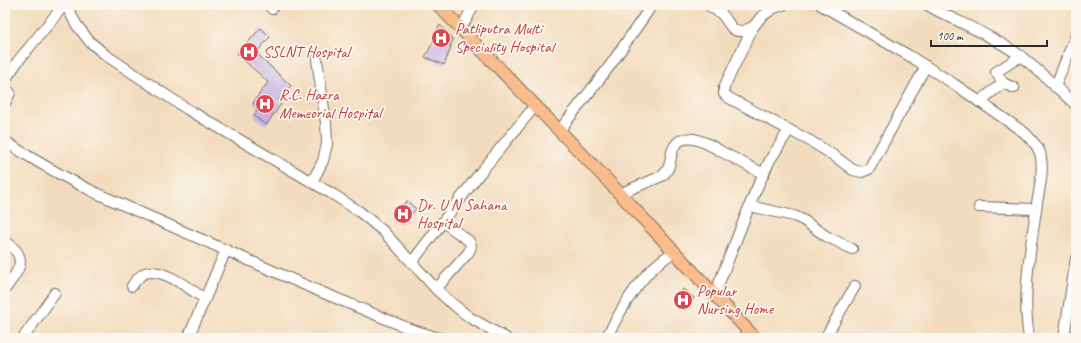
<svg xmlns="http://www.w3.org/2000/svg" width="1081" height="343" font-family="Caveat,sans-serif">
  <rect width="100%" height="100%" fill="#fbf7ec"/>
  <filter id="ink" filterUnits="userSpaceOnUse"><feTurbulence type="fractalNoise" baseFrequency=".025" numOctaves="2"/><feDisplacementMap in="SourceGraphic" scale="8" xChannelSelector="R" yChannelSelector="G"/><feConvolveMatrix kernelMatrix="1 2 1 2 8 2 1 2 1" color-interpolation-filters="sRGB"/></filter>
  <filter id="wash" filterUnits="userSpaceOnUse"><feTurbulence type="fractalNoise" baseFrequency=".012" numOctaves="4" result="noise"/><feDisplacementMap in="SourceGraphic" scale="16" xChannelSelector="R" yChannelSelector="G"/><feGaussianBlur stdDeviation="0.9" result="paint"/><feColorMatrix in="noise" values="0 0 0 0 0 0 0 0 0 0 0 0 0 0 0 0 0 1.4 0 .05"/><feComposite in="paint" operator="in"/></filter>
  <g filter="url(#wash)">
    <rect width="100%" height="100%" fill="#f3dcbd"/>
    <g id="blocks">
      <g fill="#c6b3e4">
        <polygon points="440,25 453,40 450,46 451,47 444,65 425,57 435,39 433,38"/>
        <polygon points="261,28 270,37 256,53 291,86 277,101 281,104 266,125 254,116 259,107 253,103 268,82 237,54"/>
        <polygon points="407,201 416,209 402,224 393,215"/>
        <polygon points="683,289 694,298 685,310 674,302"/>
      </g>
    </g>
  </g>
  <g filter="url(#ink)">
    <use href="#blocks" fill-opacity="0" stroke="#71695e" stroke-width="1"/>
    <g fill="none" stroke-linecap="round" stroke-linejoin="round">
      <defs>
        <g id="minor">
          <polyline points="66,5 76,24 90,42 107,56 187,109 334,195 360,212 383,231 436,289 449,301 469,317 506,338"/>
          <polyline points="269,5 272,9"/>
          <polyline points="708,5 722,14 732,28 737,31 743,31 753,27"/>
          <polyline points="783,5 774,8 761,17 753,27 724,87 724,94 729,98 812,142 833,155 853,170 862,172 869,169 926,66"/>
          <path d="M821 5 908 55 954 84 1025 133C1032 141 1040 147 1041 158 1044 175 1038 193 1036 210 1030 252 1022 296 1029 338"/>
          <path d="M927 5C957 22 990 34 1019 55 1039 70 1057 88 1076 105"/>
          <polyline points="461,29 474,5"/>
          <polyline points="5,80 18,61 64,5"/>
          <polyline points="5,87 10,93 5,103"/>
          <polyline points="1055,87 1076,35"/>
          <polyline points="1014,88 1003,83 996,72 1021,56"/>
          <polyline points="979,102 1003,83"/>
          <polyline points="559,131 609,67 652,5"/>
          <path d="M5 141C34 161 64 177 96 193L314 289 410 329 439 338"/>
          <polyline points="312,182 323,161 327,144 326,123 317,60"/>
          <path d="M619 194 662 176C675 165 667 153 677 143 681 139 688 138 694 139 704 141 714 147 722 152 736 159 750 167 764 174"/>
          <polyline points="750,206 794,216 803,220 826,236 852,249"/>
          <polyline points="979,207 1036,209"/>
          <path d="M5 241C30 258 19 270 5 289"/>
          <polyline points="412,262 480,173 535,106"/>
          <path d="M132 286C135 281 139 276 145 273 163 267 191 290 205 299"/>
          <path d="M436 289 468 253C471 248 472 246 469 241L443 222"/>
          <polyline points="714,296 755,192 770,160 789,130"/>
          <polyline points="23,338 55,293"/>
          <polyline points="188,338 226,250"/>
          <path d="M606 338C619 314 632 289 652 269 658 263 666 257 674 252"/>
          <polyline points="825,338 855,286"/>
          <polyline points="1064,338 1076,258"/>
        </g>
        <polyline id="major" points="438,5 608,181 755,338"/>
      </defs>
      <use href="#minor" stroke="#71695e" stroke-width="12"/>
      <use href="#major" stroke="#71695e" stroke-width="14"/>
      <use href="#minor" stroke="#fff" stroke-width="10"/>
      <use href="#major" stroke="#f9bc8a" stroke-width="12"/>
    </g>
  </g>
  <defs>
    <symbol id="hospital-disc" viewBox="-11 -11 22 22"><circle r="9.5" fill="#e0444e" stroke="#fbf7ec"/><path d="M-5-5h3v3.5h4V-5h3V5h-3V1.5h-4V5h-3Z" fill="#fff"/></symbol>
  </defs>
  <g fill-rule="evenodd">
    <use href="#hospital-disc" x="430" y="27" width="22" height="22"/>
    <use href="#hospital-disc" x="238" y="41" width="22" height="22"/>
    <use href="#hospital-disc" x="254" y="93" width="22" height="22"/>
    <use href="#hospital-disc" x="392" y="203" width="22" height="22"/>
    <use href="#hospital-disc" x="672" y="289" width="22" height="22"/>
  </g>
  <g text-anchor="middle" dominant-baseline="central" stroke-width="3.5" stroke-linejoin="round" paint-order="stroke">
    <g font-size="16" fill="#be3a42" stroke="#fbf7ec" text-anchor="start">
      <text x="455" y="29">Patliputra Multi<tspan x="455" dy="18">Speciality Hospital</tspan></text>
      <text x="263" y="52">SSLNT Hospital</text>
      <text x="279" y="95">R.C. Hazra<tspan x="279" dy="18">Memeorial Hospital</tspan></text>
      <text x="417" y="205">Dr. U N Sahana<tspan x="417" dy="18">Hospital</tspan></text>
      <text x="697" y="291">Popular<tspan x="697" dy="18">Nursing Home</tspan></text>
    </g>
  </g>
  <rect width="1081" height="343" fill="none" stroke="#fbf7ec" stroke-width="20"/>
  <path d="M931 40v6h116v-6" fill="none" stroke="#2b2b2b" stroke-width="2"/>
  <text x="937" y="40" font-size="12" fill="#2b2b2b" stroke="#fbf7ec" stroke-width="3" paint-order="stroke">100 m</text>
</svg>
